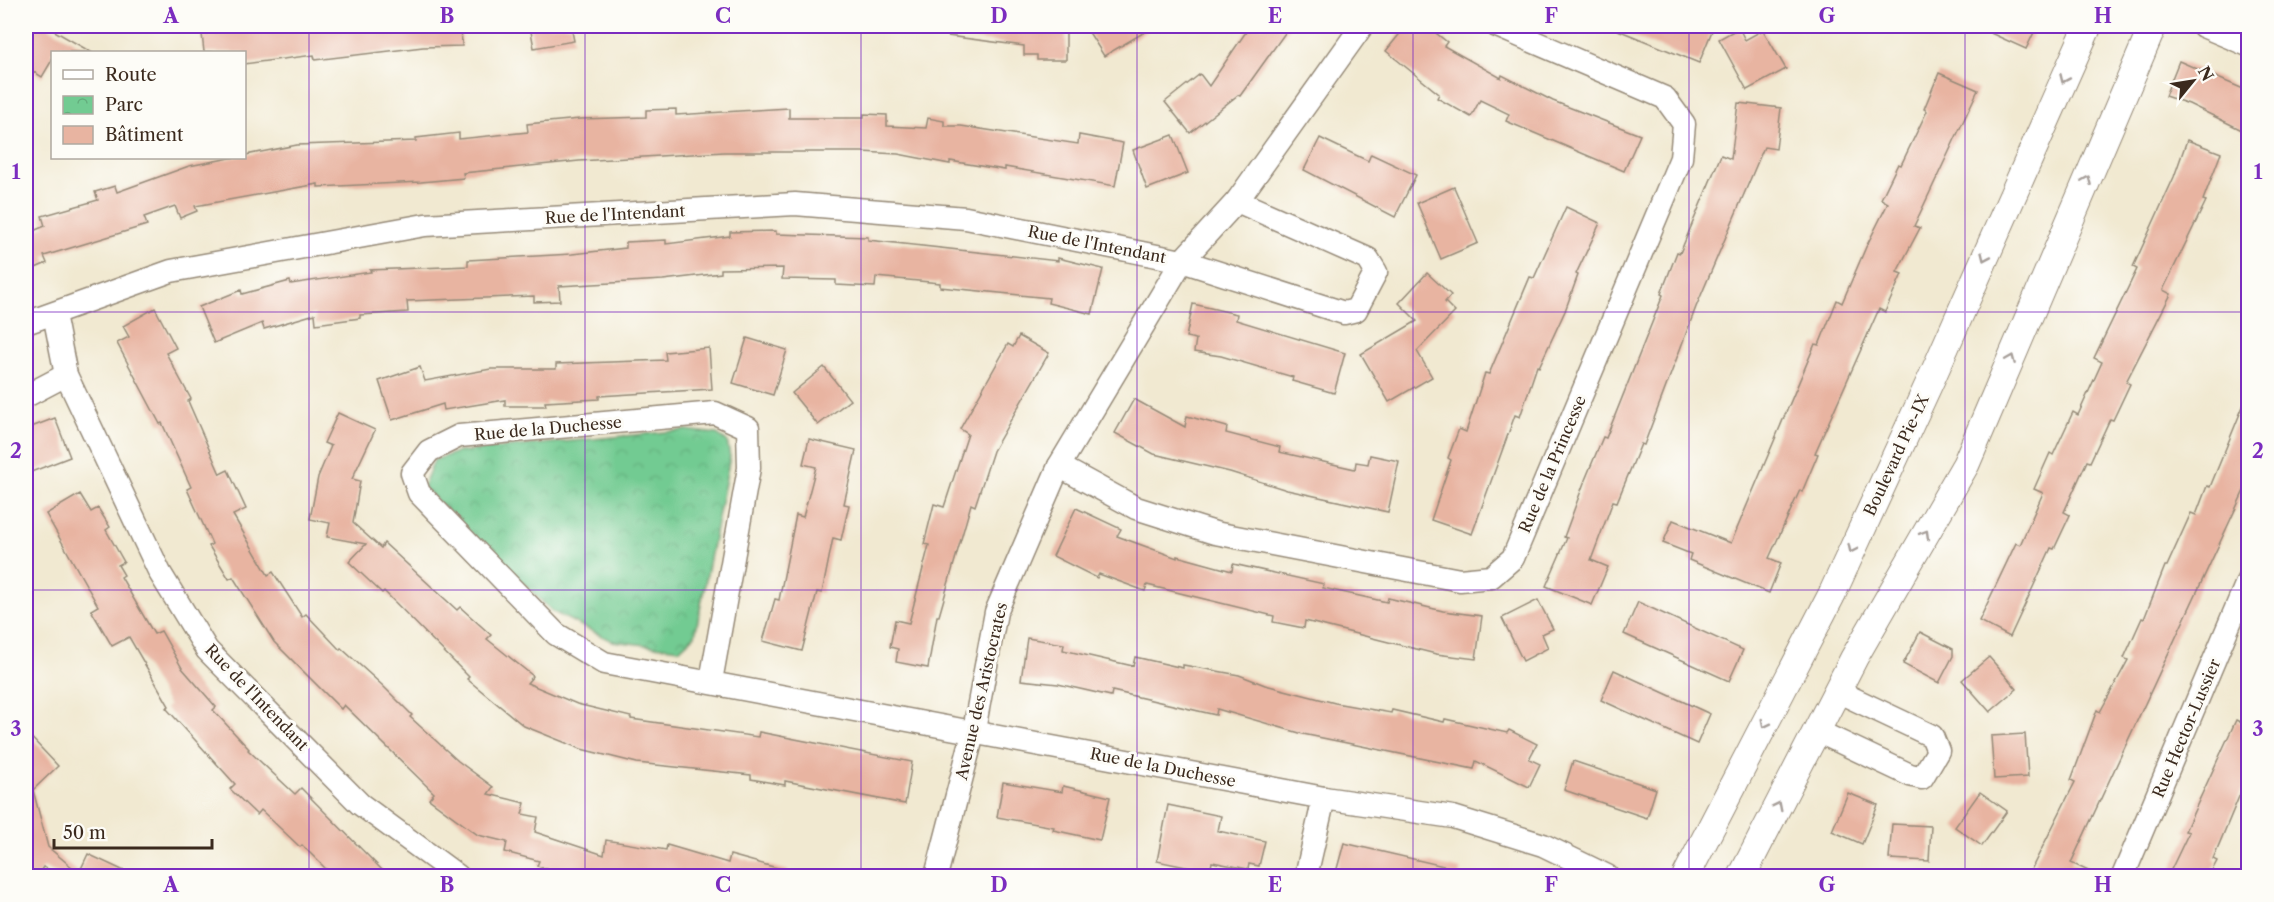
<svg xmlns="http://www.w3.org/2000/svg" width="2274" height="902" font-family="'Libre Caslon Text',serif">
  <defs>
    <pattern id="park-crowns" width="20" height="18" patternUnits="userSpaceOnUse" patternTransform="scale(1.5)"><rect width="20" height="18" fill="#72cb92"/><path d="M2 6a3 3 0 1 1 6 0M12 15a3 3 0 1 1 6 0" fill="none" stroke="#64ae7d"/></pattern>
  </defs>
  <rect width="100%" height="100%" fill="#fdfcf7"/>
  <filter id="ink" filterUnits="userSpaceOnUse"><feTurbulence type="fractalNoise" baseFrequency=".0167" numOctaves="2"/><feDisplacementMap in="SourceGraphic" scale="12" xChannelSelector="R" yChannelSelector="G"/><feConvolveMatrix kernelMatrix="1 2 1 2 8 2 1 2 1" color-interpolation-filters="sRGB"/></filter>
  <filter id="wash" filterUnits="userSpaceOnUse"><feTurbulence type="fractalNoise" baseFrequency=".008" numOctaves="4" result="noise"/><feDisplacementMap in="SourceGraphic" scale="24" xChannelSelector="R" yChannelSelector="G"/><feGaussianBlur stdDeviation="1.35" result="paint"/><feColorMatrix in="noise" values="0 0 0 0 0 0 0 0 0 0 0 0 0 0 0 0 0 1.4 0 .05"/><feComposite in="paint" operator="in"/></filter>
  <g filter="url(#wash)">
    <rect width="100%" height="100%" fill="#f1e9d1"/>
    <polygon fill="url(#park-crowns)" stroke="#567a58" stroke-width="1.5" points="686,430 717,434 727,441 730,457 695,635 680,649 612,641 553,612 423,487 434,460 458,452"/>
    <g id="blocks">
      <g fill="#e8b4a1">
        <polygon points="26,26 46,26 91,52 52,52 52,60 42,77 26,67"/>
        <polygon points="270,26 461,26 462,46 423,47 315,60 314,55 244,64 244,52 204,52 202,34"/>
        <polygon points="530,26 571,26 574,41 534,48"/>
        <polygon points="949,26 1066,26 1066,60 1037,60 1037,55 1024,55 1024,46 948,36"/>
        <polygon points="1085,26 1155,26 1104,56"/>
        <polygon points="1250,26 1290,26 1240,96 1238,95 1190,133 1165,102 1200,74 1209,86"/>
        <polygon points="1406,26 1427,26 1447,42 1444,46 1501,78 1502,75 1553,101 1640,135 1624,171 1506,121 1509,114 1480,100 1471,117 1437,98 1439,94 1386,51"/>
        <polygon points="1608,26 1714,26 1699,63"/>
        <polygon points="1975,26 2037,26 2026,49"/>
        <polygon points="1739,28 1745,40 1763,30 1786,69 1747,90 1719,39"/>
        <polygon points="2179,61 2248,91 2248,133 2189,104 2165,96"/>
        <polygon points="1939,73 1978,90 1914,226 1920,228 1897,272 1902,274 1885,312 1879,309 1815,453 1818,454 1802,492 1800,490 1769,558 1781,563 1769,593 1689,560 1691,554 1663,543 1673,520 1731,543 1815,344 1819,345 1837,300 1842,303 1866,247 1888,203 1881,199 1898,164 1901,165 1927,111 1924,109"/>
        <polygon points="1738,103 1781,108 1776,149 1764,147 1696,307 1644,445 1641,444 1617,502 1613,501 1591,560 1608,567 1592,605 1546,586 1567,538 1564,537 1585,480 1603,437 1606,438 1663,295 1661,294 1677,252 1680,253 1721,155 1731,159"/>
        <polygon points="789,108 789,118 864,118 864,114 887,115 887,126 926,128 928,118 944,121 944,126 961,126 1078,144 1079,135 1123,143 1115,186 1005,167 1005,170 950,161 950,164 898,154 862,152 724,152 579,161 463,173 464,178 421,182 318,187 318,184 195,206 197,211 180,218 175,206 144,217 147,225 44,256 47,263 26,272 26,234 45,226 42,216 98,200 95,192 115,186 117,192 189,166 297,145 416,141 416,138 459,133 459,139 528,132 527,124 580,119 646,117 646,110 676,109 676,115"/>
        <polygon points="1173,135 1188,173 1147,189 1133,150"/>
        <polygon points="1320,138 1368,161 1371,154 1416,175 1395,217 1304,170"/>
        <polygon points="2187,140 2221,153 2203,200 2206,201 2163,290 2171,294 2126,382 2130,384 2113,420 2110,419 2090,462 2087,461 2064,512 2070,515 2054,549 2051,548 2010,637 1979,621 2016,543 2020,545 2043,493 2034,489 2050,453 2053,455 2073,412 2078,415 2102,362 2094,358 2137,269 2133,267 2174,177"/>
        <polygon points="1454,187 1478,243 1441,259 1417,203"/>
        <polygon points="1566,207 1600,223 1576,274 1578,275 1565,311 1539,367 1537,366 1520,417 1515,415 1472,534 1431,520 1451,460 1448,458 1459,429 1466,432 1485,373 1489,374 1530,277 1534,278"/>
        <polygon points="776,231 776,234 868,237 868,240 1058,261 1058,258 1103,269 1092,314 1048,303 1049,298 940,287 940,283 876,277 875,287 836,285 836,280 782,279 783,268 721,269 721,273 663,280 559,286 560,301 534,302 534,296 407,301 408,312 360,315 360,318 316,324 315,314 264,329 262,323 214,343 199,307 241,290 242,294 290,281 291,284 371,272 370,270 468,266 468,260 572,254 626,248 626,242 666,240 666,244 730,236 730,232"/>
        <polygon points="1427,273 1451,295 1445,302 1455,312 1417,351 1432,377 1389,402 1361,354 1417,321 1399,303"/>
        <polygon points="1193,304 1237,314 1236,320 1345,353 1334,393 1292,381 1293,377 1221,356 1194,352 1196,339 1186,337"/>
        <polygon points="155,308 176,348 166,353 191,399 188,401 220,474 228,470 246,509 233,515 268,575 273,572 302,617 306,614 340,650 341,648 382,685 412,715 410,717 458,761 493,787 488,794 525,803 522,814 538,817 535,832 604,855 606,840 666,850 667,845 728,863 730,855 788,871 787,876 570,876 537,866 539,861 505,852 507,842 478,835 429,799 434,793 344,705 341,709 274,642 233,577 229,579 209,546 212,544 187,489 191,487 162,423 160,424 117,343 129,337 123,326"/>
        <polygon points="1019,336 1049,353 993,451 975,506 971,504 939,616 937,616 928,668 896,662 898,649 890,647 895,620 909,623 929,545 924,544 934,504 944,507 968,434 960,429 1008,344 1013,347"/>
        <polygon points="747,338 787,350 773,395 733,383"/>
        <polygon points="709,348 712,389 599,396 599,399 545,402 546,406 505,406 505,400 444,410 443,404 392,420 379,381 420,367 425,381 491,369 556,369 556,364 666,360 665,352"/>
        <polygon points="824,367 850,400 818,425 792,393"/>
        <polygon points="2248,394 2248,482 2071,863 2099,876 2028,876 2075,782 2071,780 2097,710 2100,712 2128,660 2124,658 2142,618 2144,619 2165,566 2167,566 2191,513 2196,515 2207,486 2210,487"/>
        <polygon points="1134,399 1185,427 1187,416 1227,427 1226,433 1280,447 1279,452 1355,469 1356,462 1368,464 1370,455 1399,461 1388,512 1287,490 1230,472 1154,454 1115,433"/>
        <polygon points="338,413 375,430 352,479 360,481 353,523 381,548 384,543 457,610 460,607 491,635 487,639 533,676 527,683 577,704 631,717 631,719 758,737 759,732 912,762 905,804 785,781 785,785 751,779 751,775 637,763 581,749 524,726 467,679 469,677 384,591 382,593 349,562 366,544 327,537 330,523 310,519 318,477 331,446 324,443"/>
        <polygon points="55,418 70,457 26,474 26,429"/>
        <polygon points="809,439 856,450 844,504 849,505 841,540 833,538 822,593 817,592 802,651 763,641 775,599 779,600 796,515 803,517 816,467 803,464"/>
        <polygon points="80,494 91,512 98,508 110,527 106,530 124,562 118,565 124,575 121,577 154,634 161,631 182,668 216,707 213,710 249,749 248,750 295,794 301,788 388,876 333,876 302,845 300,847 261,810 257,815 230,789 235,784 166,708 169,706 129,637 112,646 91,610 98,606 46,514"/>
        <polygon points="1076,508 1121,529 1117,536 1177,558 1177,556 1232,571 1233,564 1324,584 1323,588 1387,602 1388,598 1443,611 1482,616 1476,659 1436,654 1305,621 1304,628 1273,622 1274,616 1147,585 1145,591 1099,574 1097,578 1053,556"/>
        <polygon points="1538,600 1553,629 1542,634 1548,648 1523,661 1502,618"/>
        <polygon points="1638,602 1743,650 1729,681 1624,634"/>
        <polygon points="1920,632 1953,649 1953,656 1939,683 1903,664"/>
        <polygon points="1027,638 1064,644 1063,650 1133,666 1135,657 1183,668 1183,665 1239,675 1265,685 1335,703 1391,713 1392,710 1444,722 1445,719 1507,733 1509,730 1537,744 1529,759 1540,764 1529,787 1476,761 1474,769 1303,734 1217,709 1216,715 1112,691 1111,696 1058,684 1021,680"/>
        <polygon points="1989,657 2017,689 1990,712 1962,680"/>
        <polygon points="1614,670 1710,714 1697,744 1601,700"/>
        <polygon points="2236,720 2248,726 2248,775 2213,859 2217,861 2209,876 2168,876 2189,832 2185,831"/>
        <polygon points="26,732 58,766 33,790 48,847 79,873 88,854 135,876 63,876 43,867 37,876 26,876"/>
        <polygon points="2025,734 2028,777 1994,779 1991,736"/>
        <polygon points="1573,761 1656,789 1647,818 1564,790"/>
        <polygon points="1003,782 1062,792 1063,786 1110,797 1100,840 1053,830 1054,827 997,817"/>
        <polygon points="1980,792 2007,811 1982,846 1955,827"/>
        <polygon points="1848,793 1878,805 1862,844 1832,831"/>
        <polygon points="1168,805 1221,816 1218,831 1265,841 1259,866 1249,864 1248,869 1212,862 1210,872 1157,861"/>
        <polygon points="1892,824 1931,826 1929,861 1889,859"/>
        <polygon points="1344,843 1461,870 1460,876 1335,876"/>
      </g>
    </g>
  </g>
  <g filter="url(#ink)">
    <use href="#blocks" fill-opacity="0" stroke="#968a78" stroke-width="1.5"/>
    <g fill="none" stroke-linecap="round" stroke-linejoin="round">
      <defs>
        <g id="minor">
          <polyline points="2203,26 2248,45"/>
          <polyline points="54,314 66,375 160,573 207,650 360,804 458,876"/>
          <polyline points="26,323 171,271 425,225 795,204 966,218 1182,261 1344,313 1356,310 1376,272 1368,259 1237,201"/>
          <polyline points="26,396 66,375"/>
          <polyline points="1059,466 1136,508 1215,533 1460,580 1491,577 1513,558 1681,158 1684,124 1665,98 1497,26"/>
          <polyline points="711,681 749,468 748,428 715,413 459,436 429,451 412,473 419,493 556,634 604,663 1324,798 1453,817 1543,845 1607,876"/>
          <polyline points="1817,731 1910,775 1922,778 1938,751 1932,736 1837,691"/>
          <polyline points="936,876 974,730 996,612 1059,466 1182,261 1237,201 1362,26"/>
          <polyline points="1306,876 1324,798"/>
          <polyline points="2123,876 2248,580"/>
        </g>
        <g id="tertiary">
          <polyline points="1686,876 1832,594 1933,375 2088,26"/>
          <polyline points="1742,876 1854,658 1966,464 2153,26"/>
        </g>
      </defs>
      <use href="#minor" stroke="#968a78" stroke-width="25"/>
      <use href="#tertiary" stroke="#968a78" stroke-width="29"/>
      <use href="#minor" stroke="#fff" stroke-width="22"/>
      <use href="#tertiary" stroke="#fff" stroke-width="27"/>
    </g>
    <defs><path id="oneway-chevron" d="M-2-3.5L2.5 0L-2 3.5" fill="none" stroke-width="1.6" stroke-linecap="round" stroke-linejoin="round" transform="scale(1.5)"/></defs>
    <g stroke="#a79f9a">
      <use href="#oneway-chevron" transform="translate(2064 79) rotate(114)"/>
      <use href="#oneway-chevron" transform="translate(2087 180) rotate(-67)"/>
      <use href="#oneway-chevron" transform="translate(1985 257) rotate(114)"/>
      <use href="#oneway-chevron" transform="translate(2011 359) rotate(-67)"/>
      <use href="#oneway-chevron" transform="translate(1925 534) rotate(-60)"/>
      <use href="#oneway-chevron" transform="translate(1852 549) rotate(115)"/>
      <use href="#oneway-chevron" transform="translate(1765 724) rotate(117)"/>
      <use href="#oneway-chevron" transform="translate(1778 806) rotate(-63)"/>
    </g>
  </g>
  <path fill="none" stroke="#7b2cbf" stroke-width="1.5" stroke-opacity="0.55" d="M309 26V876M585 26V876M861 26V876M1137 26V876M1413 26V876M1689 26V876M1965 26V876M26 312H2248M26 590H2248"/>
  <g text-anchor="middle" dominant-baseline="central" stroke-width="6" stroke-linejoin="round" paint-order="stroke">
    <g font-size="16" fill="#3b2a1e" stroke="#fdfcf7">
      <text transform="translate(615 214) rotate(-3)">Rue de l'Intendant</text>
      <text transform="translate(1097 244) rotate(11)">Rue de l'Intendant</text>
      <text transform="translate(548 428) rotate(-5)">Rue de la Duchesse</text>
      <text transform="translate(1896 455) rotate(-65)">Boulevard Pie-IX</text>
      <text transform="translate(1552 464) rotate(-67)">Rue de la Princesse</text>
      <text transform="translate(981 691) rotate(-77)">Avenue des Aristocrates</text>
      <text transform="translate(257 697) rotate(46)">Rue de l'Intendant</text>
      <text transform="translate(2186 728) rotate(-67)">Rue Hector-Lussier</text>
      <text transform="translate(1163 767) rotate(11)">Rue de la Duchesse</text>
    </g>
  </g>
  <rect width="2274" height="902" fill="none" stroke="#fdfcf7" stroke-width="66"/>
  <rect x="51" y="51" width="195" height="108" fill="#fdfcf7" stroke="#afa8a0" stroke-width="1.5"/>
  <rect x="63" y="70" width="30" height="9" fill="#ffffff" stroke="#afa8a0" stroke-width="1.5"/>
  <text x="105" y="81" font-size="18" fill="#3b2a1e">Route</text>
  <rect x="63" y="96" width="30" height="18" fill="url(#park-crowns)" stroke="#afa8a0" stroke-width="1.5"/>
  <text x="105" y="111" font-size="18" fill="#3b2a1e">Parc</text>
  <rect x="63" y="126" width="30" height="18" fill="#e8b4a1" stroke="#afa8a0" stroke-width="1.5"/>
  <text x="105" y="141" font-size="18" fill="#3b2a1e">Bâtiment</text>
  <g transform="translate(2193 81) rotate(60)" stroke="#fdfcf7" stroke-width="4.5" paint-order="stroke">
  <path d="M0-4.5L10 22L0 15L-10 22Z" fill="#3b2a1e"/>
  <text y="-9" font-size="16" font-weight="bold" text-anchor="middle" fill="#3b2a1e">N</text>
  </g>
  <path d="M54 839v9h158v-9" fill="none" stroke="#3b2a1e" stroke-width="3"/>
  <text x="63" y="839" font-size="18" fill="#3b2a1e" stroke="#fdfcf7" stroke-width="4.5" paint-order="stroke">50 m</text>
  <rect x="33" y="33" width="2208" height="836" fill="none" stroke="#7b2cbf" stroke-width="2"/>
  <g font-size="20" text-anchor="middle" font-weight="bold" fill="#7b2cbf">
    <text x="171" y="23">A</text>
    <text x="447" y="23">B</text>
    <text x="723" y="23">C</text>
    <text x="999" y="23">D</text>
    <text x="1275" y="23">E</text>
    <text x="1551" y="23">F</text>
    <text x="1827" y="23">G</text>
    <text x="2103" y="23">H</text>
    <text x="16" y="179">1</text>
    <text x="2258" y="179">1</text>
    <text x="16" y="458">2</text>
    <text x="2258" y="458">2</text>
    <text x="16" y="736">3</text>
    <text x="2258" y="736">3</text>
    <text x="171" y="892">A</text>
    <text x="447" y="892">B</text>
    <text x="723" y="892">C</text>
    <text x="999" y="892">D</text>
    <text x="1275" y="892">E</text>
    <text x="1551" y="892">F</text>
    <text x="1827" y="892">G</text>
    <text x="2103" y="892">H</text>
  </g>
</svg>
